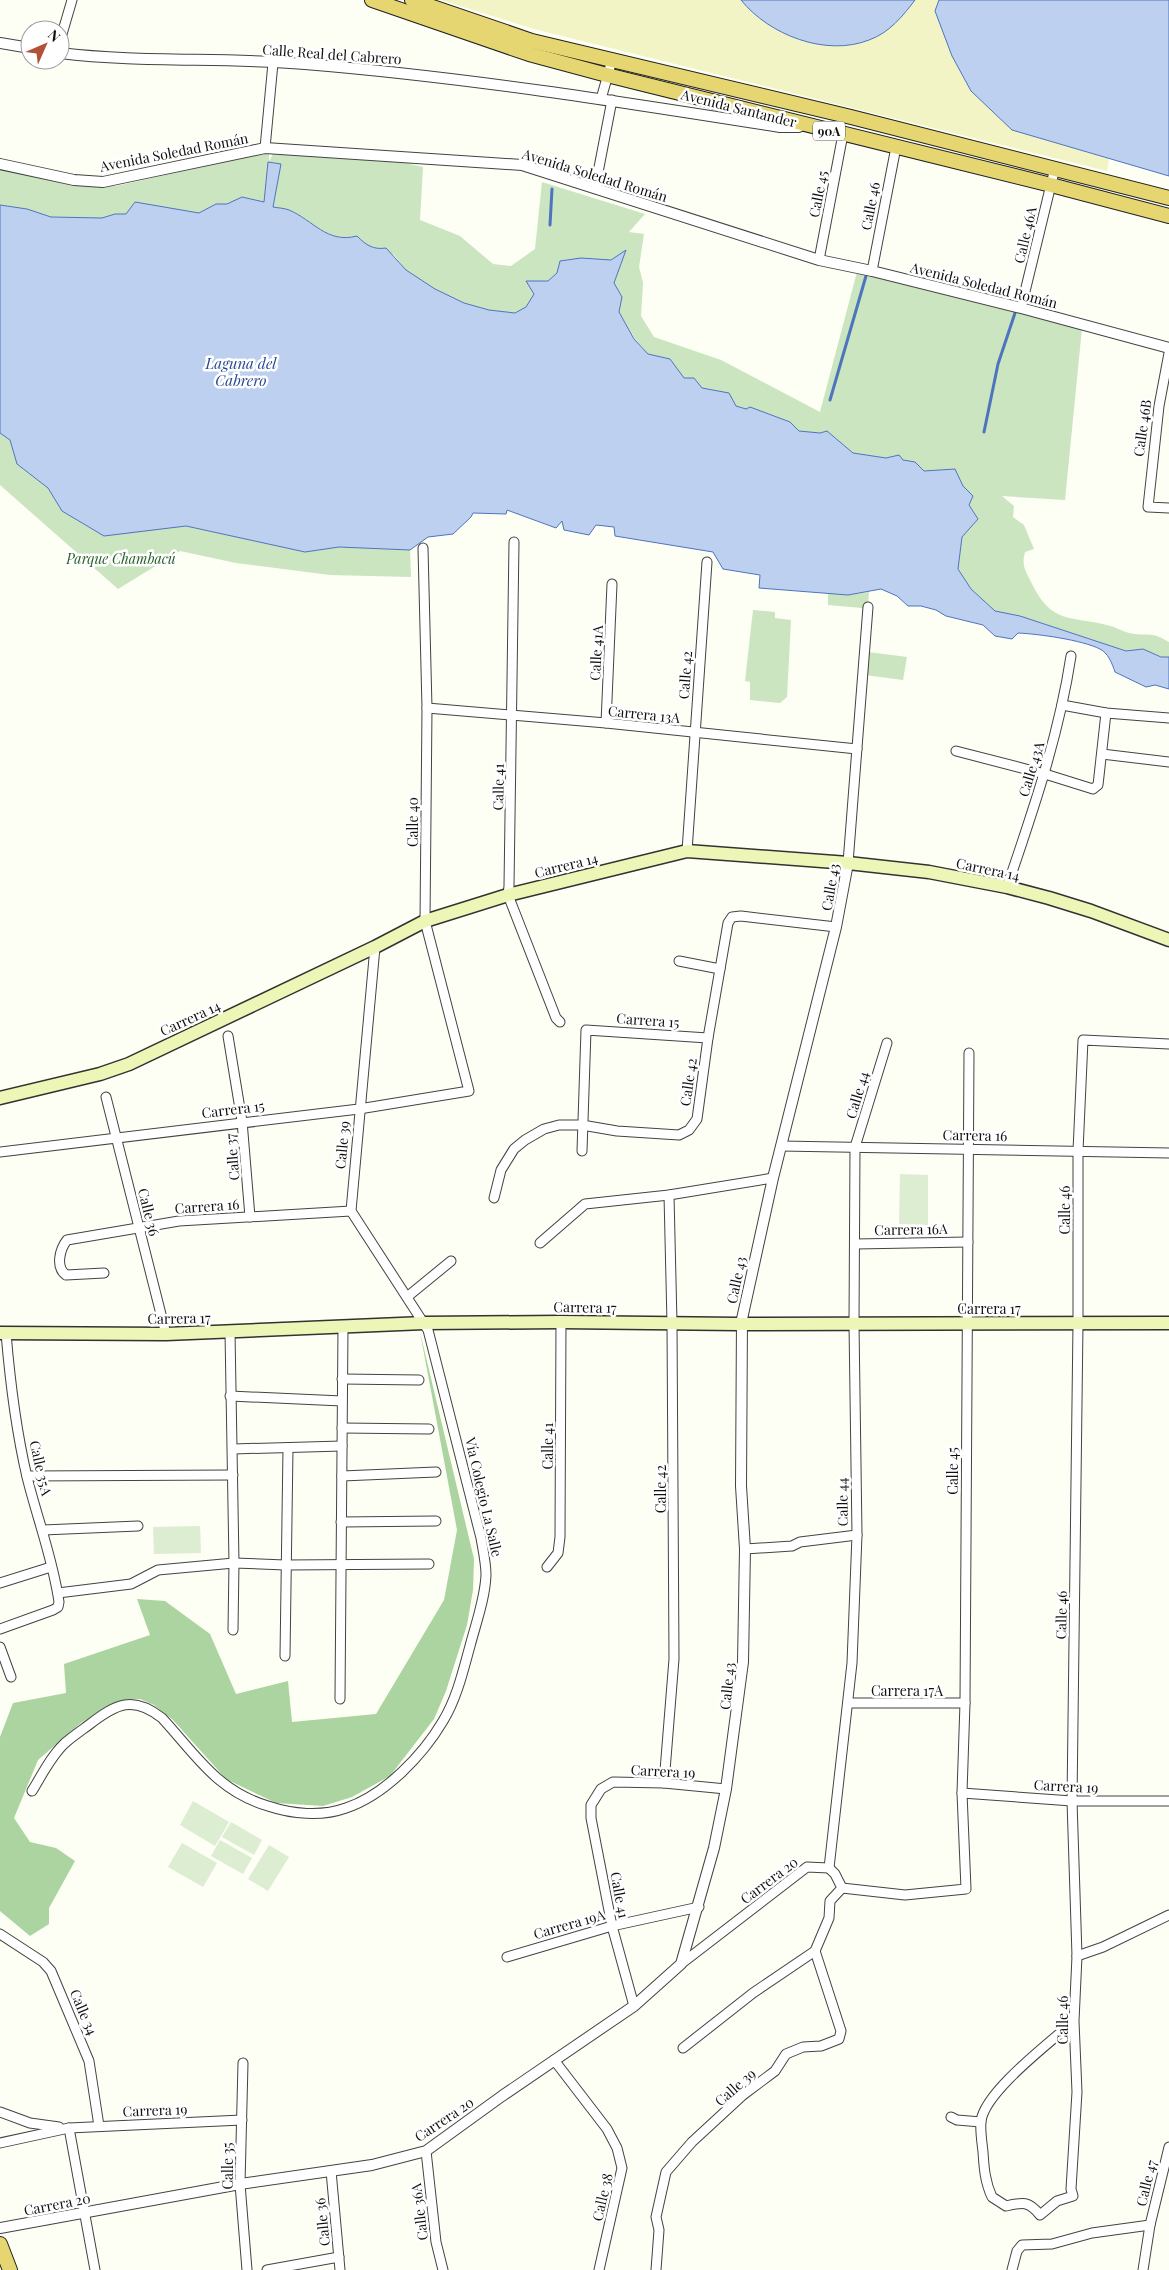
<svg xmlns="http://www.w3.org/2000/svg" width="1169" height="2270" font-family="'Playfair Display',serif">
  <rect width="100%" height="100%" fill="#fdfef4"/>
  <g fill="#cae5c0">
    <path d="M269 152V161L273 154 406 163 423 167 420 220 460 236 493 264 511 266 535 249 542 182 645 214 629 232 644 234 639 267 643 283 641 316 654 337 721 360 820 412 857 272 1004 306 1082 328 1065 500 1002 496 1014 506 1013 517 1024 525 1034 549 1025 552C1021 567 1026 571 1032 584 1052 624 1070 616 1107 625 1115 627 1122 631 1129 633 1148 637 1149 630 1169 642V657H1162L1143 649 1126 651 1020 616 995 612 971 589 958 569 962 537 978 519 969 505 973 496 963 486 955 469 924 471 915 463 903 460 899 455 886 458 853 453 827 431 820 433 799 431 790 422 735 406 729 393 702 388 694 378H684L670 359 648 354 635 339 619 312 622 297 614 283 625 251 611 260 561 261 557 273 548 281H526L534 294 526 307 515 313 489 310 464 303 435 289 406 270 394 255 365 245 357 236C327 244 313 219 289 210 284 208 278 208 273 207L281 164 268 162 264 202 242 197 227 204H216L199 213 135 202 126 214H115L102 218 51 217 27 209 0 205V169L64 182 116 186Z"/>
    <polygon points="0,433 10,440 17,464 48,488 62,511 104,536 186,526 305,552 339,547 410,550 411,577 330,575 236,563 180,551 118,589 0,485"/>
    <polygon points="869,592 868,605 862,608 828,605 828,593 848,595"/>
    <polygon points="753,610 775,612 775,618 791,620 787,697 780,703 750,700 750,682 745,681"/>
    <polygon points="868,652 907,657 903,680 865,675"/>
  </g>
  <polygon fill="#abd4a1" points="420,1332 474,1559 473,1590 467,1625 446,1691 434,1719 390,1776 352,1797 323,1806 276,1803 226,1779 173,1720 154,1705 140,1699 125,1700 116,1702 82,1722 38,1760 14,1818 30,1842 56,1848 75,1861 49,1908 49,1924 30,1936 0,1911 0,1737 13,1703 66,1693 64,1664 150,1635 137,1599 165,1601 210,1634 236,1694 288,1681 292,1722 376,1714 444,1600 457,1530"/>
  <polygon fill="#f2f4c5" points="441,0 741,0 762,20 906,13 915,0 939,0 935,11 952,56 971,91 1012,130 1109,159 1107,171 534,29"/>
  <g fill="#dcedd1">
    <polygon points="900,1174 928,1175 928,1225 899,1224"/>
    <polygon points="200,1526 201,1553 154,1554 153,1527"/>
    <polygon points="193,1801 229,1822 215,1846 180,1825"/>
    <polygon points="231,1822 262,1840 254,1855 222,1837"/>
    <polygon points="220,1840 252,1858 243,1874 211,1856"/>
    <polygon points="182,1843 217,1863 203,1887 168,1867"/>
    <polygon points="269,1845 289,1857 268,1891 248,1879"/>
  </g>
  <g fill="#bed0f0" stroke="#4d74be">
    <path d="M741 0H915C903 16 889 33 869 40 826 57 769 35 741 0Z"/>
    <polygon points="939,0 1169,0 1169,176 1012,130 971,91 952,56 935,11"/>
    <path d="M268 162 281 164 273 207C278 208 284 208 289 210 313 220 327 244 357 236 366 245 373 250 386 248L406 270 435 289 464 303 489 310 515 313 526 307 534 294 526 281H548L557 273 560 261 581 258 611 260 626 250 614 283 622 297 619 312 634 339 648 354 670 359 684 378H694L702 388 729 393 736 406 746 409 750 407 790 422 799 431 820 433 827 431 853 453 886 458 899 455 903 460 915 462 924 471 955 469 963 486 973 496 969 505 978 519 962 537 958 569 971 589 995 611 1020 616 1126 651 1143 649 1161 657H1169V689L1155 685 1146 687 1115 672C1112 663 1108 653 1100 649 1082 640 1039 634 1018 633L1012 639 995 636 983 625 946 616 936 610 921 606H908L897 596 881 589 848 595 759 588 760 575 723 569 713 552 615 536 614 527 596 525 589 535 564 530 562 521 556 528 507 510 506 514 473 513 471 517 453 534 428 537 410 550 339 547 305 552 186 526 104 536 62 511 48 488 17 464 10 440 0 433V205L27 209 51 217 102 218 115 214H126L135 202 199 213 216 204H227L242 197 264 202Z"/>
  </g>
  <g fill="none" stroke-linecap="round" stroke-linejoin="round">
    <g stroke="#4d74be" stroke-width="3">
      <polyline points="550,225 552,189"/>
      <polyline points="830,400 866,276"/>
      <polyline points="984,432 998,364 1016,310"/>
    </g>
    <defs>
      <g id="minor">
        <polyline points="60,41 72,0"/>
        <polyline points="601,99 612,60"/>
        <polyline points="265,148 273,63"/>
        <polyline points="595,188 612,100"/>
        <polyline points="819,260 843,134"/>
        <polyline points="872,271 896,147"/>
        <polyline points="1021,308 1055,168"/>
        <polyline points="1169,353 1159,406 1148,507 1169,508"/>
        <polyline points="514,542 509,886 508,895 556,1018 560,1022"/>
        <polyline points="1062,705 1106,713 1169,718"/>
        <polyline points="427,708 606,723 857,749"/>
        <polyline points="606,723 612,584"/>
        <polyline points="956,751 1045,774 1093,789 1098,785 1106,713"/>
        <polyline points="1102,754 1169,762"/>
        <polyline points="687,851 707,562"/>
        <polyline points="848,863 868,607"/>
        <path d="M1007 887C1033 811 1059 735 1071 656"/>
        <polyline points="679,961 720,969"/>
        <polyline points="228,1036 242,1121 250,1217"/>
        <polyline points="106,1097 166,1334"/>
        <polyline points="781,1146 1169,1153"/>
        <polyline points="582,1151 586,1030 708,1038"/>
        <polyline points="0,1152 359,1109 469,1091 425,921 427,708 423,548"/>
        <polyline points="494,1198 501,1170 514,1149 525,1140 544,1129 559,1125 582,1125 617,1131 679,1135 689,1130 697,1119 708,1038 728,923 732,917 741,916 836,927"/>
        <polyline points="540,1243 585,1204 669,1195 773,1178"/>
        <polyline points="855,1244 968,1242"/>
        <path d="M104 1273 66 1275C55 1267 60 1249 67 1240L179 1221 351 1211"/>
        <polyline points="407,1297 451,1261"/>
        <polyline points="230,1332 234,1563 233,1630"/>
        <polyline points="342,1379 419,1380"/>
        <polyline points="230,1396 342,1401"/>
        <polyline points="342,1428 429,1429"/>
        <polyline points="233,1449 342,1446"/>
        <polyline points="27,1476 233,1475"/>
        <polyline points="342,1476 436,1472"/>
        <polyline points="341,1522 436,1521"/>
        <polyline points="43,1530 138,1526"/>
        <polyline points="745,1549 792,1546 800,1542 857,1535"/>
        <polyline points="547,1567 558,1553 560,1537 561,1322"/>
        <polyline points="0,1583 51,1567"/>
        <polyline points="58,1593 131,1584 158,1570 234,1563 285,1565 429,1564"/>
        <path d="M0 1629 53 1610 58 1607 59 1602C53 1559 37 1518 27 1477 16 1430 10 1381 6 1333"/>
        <polyline points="0,1647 11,1677"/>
        <polyline points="285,1656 288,1448"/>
        <polyline points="340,1699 343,1327"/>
        <polyline points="849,1703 965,1703"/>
        <polyline points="664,1783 674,1659 672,1323 669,1195"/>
        <path d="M32 1791C42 1775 51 1756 65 1743 73 1736 82 1730 90 1724 116 1704 133 1695 162 1718 196 1755 217 1791 268 1806 292 1814 321 1817 346 1808 385 1795 423 1755 443 1721 457 1698 463 1671 470 1646 476 1623 485 1599 486 1575 486 1563 483 1550 481 1538L428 1330 351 1211 375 947"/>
        <polyline points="962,1793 1072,1801 1169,1801"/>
        <polyline points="829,1868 852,1663 857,1535 854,1324 855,1147 887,1043"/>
        <polyline points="842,1888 905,1895 966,1889 962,1793 965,1703 969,1053"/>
        <polyline points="0,1934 43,1962 51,1971 89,2061 99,2126"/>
        <polyline points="1077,1956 1103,1947 1169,1915"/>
        <polyline points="507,1957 612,1926 699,1907"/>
        <polyline points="681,1964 807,1867 829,1868"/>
        <polyline points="634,2006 612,1926 591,1818 591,1805 601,1789 613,1782 664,1783 726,1789"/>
        <path d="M1074 2021C1051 2042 985 2091 981 2121 980 2131 982 2142 983 2152 984 2168 985 2182 992 2197L1006 2206C1023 2202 1029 2201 1040 2215L1057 2201 1073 2196 1071 2189 1077 2092 1074 2021 1077 1956 1072 1801 1078 1323V1151L1083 1040 1169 1044"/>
        <polyline points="683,2048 753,1993 815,1951 829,1918 830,1901 842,1888 835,1874 829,1868"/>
        <polyline points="554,2060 607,2129 617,2148 622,2168 599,2270"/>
        <polyline points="243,2063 240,2184 247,2270"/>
        <polyline points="0,2112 30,2123 59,2127"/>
        <polyline points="951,2117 957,2120 981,2122"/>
        <polyline points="69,2128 95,2270"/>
        <polyline points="0,2143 69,2128 242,2120"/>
        <polyline points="426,2151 436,2242 443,2270"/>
        <polyline points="331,2171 340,2270"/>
        <polyline points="267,2270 339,2257"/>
        <polyline points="656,2270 659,2230 656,2217 666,2172 692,2142 743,2095 775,2071 786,2054 803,2047 821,2046 839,2039 841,2031 815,1951"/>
        <polyline points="1012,2270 1017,2251 1022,2245 1052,2244 1092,2233 1150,2225"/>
        <polyline points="1143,2270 1150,2225 1169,2147"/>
      </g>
      <g id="tertiary">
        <polyline points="0,43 30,48"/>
        <path d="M60 53C141 63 223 57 305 64 464 77 622 102 780 127H799"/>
        <polyline points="0,164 74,180 103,182 265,148 522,165 819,260 872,271 1021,308 1169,348"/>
        <polyline points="0,2228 240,2184 372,2165 426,2151 502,2096 634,2006 681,1964 714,1848 726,1789 743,1662 745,1549 741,1486 742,1319 773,1178 836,927 848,863"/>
      </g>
      <g id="secondary">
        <polyline points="0,1098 100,1074 129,1064 375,947 425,921 508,895 687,851 848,863 929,872 1007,887 1049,898 1091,911 1169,940"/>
        <polyline points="0,1333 166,1334 424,1323 561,1322 738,1324 1169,1323"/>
      </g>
      <g id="trunk">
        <polyline points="372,0 529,54 607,75 1051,185 1169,216"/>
        <polyline points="412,0 532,41 851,117 1169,198"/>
        <polyline points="0,2244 10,2270"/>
      </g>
    </defs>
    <use href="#minor" stroke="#434343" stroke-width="11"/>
    <use href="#tertiary" stroke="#434343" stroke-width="12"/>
    <use href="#secondary" stroke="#323232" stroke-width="15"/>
    <use href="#trunk" stroke="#212121" stroke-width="16"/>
    <use href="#minor" stroke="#fff" stroke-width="9"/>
    <use href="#tertiary" stroke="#fff" stroke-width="10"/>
    <use href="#secondary" stroke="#edf6b6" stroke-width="12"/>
    <use href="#trunk" stroke="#e6d672" stroke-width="14"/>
  </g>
  <g text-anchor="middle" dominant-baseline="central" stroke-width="5" stroke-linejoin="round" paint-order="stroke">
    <rect fill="#fff" stroke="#585858" stroke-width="1" x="813" y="121.5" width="32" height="19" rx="4"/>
    <g font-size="12" font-weight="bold" fill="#101010">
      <text x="829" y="131">90A</text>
    </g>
    <g font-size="14" fill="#101010" stroke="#fff">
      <text transform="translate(332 54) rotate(4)">Calle Real del Cabrero</text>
      <text transform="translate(739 108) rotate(14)">Avenida Santander</text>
      <text transform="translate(174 152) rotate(-11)">Avenida Soledad Román</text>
      <text transform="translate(595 175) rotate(17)">Avenida Soledad Román</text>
      <text transform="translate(818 194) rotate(-79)">Calle 45</text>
      <text transform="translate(870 206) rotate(-79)">Calle 46</text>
      <text transform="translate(1025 235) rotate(-77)">Calle 46A</text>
      <text transform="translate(984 285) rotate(14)">Avenida Soledad Román</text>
      <text transform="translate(1142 428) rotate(-82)">Calle 46B</text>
      <text transform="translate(596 653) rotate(-87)">Calle 41A</text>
      <text transform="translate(685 675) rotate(-86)">Calle 42</text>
      <text transform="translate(644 714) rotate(6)">Carrera 13A</text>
      <text transform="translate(1031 769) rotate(-73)">Calle 43A</text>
      <text transform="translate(498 787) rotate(-89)">Calle 41</text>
      <text transform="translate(412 822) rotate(-90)">Calle 40</text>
      <text transform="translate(566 865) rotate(-14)">Carrera 14</text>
      <text transform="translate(988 869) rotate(12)">Carrera 14</text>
      <text transform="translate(830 887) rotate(-80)">Calle 43</text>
      <text transform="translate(190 1018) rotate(-25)">Carrera 14</text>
      <text transform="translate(648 1020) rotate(4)">Carrera 15</text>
      <text transform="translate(688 1082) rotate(-82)">Calle 42</text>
      <text transform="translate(857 1095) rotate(-73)">Calle 44</text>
      <text transform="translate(233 1109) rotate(-7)">Carrera 15</text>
      <text transform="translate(975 1135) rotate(1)">Carrera 16</text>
      <text transform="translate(342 1145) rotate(-85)">Calle 39</text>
      <text transform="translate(232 1157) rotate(-95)">Calle 37</text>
      <text transform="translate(207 1206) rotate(-4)">Carrera 16</text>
      <text transform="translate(1064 1210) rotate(-90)">Calle 46</text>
      <text transform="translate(149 1212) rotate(76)">Calle 36</text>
      <text transform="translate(911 1229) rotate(-1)">Carrera 16A</text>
      <text transform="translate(736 1280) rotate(-78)">Calle 43</text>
      <text transform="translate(585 1307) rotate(1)">Carrera 17</text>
      <text x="989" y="1308">Carrera 17</text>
      <text transform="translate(179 1318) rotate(-1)">Carrera 17</text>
      <text transform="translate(547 1446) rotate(-90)">Calle 41</text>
      <text transform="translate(41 1468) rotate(77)">Calle 35A</text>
      <text transform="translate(952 1471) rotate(-90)">Calle 45</text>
      <text transform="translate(660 1489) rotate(-90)">Calle 42</text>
      <text transform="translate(484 1497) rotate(77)">Vía Colegio La Salle</text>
      <text transform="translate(842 1502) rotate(-91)">Calle 44</text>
      <text transform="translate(1061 1615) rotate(-89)">Calle 46</text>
      <text transform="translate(727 1686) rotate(-84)">Calle 43</text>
      <text x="907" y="1690">Carrera 17A</text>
      <text transform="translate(663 1771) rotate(3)">Carrera 19</text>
      <text transform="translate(1066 1786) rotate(3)">Carrera 19</text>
      <text transform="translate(769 1880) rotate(-37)">Carrera 20</text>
      <text transform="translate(620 1895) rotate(79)">Calle 41</text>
      <text transform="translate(569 1924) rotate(-16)">Carrera 19A</text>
      <text transform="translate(84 2012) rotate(67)">Calle 34</text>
      <text transform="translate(1062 2020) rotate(-90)">Calle 46</text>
      <text transform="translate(735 2087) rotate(-41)">Calle 39</text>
      <text transform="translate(155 2110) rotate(-2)">Carrera 19</text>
      <text transform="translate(444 2119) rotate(-34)">Carrera 20</text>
      <text transform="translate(227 2166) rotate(-90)">Calle 35</text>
      <text transform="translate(1146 2183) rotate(-76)">Calle 47</text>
      <text transform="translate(602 2197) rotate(-77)">Calle 38</text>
      <text transform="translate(57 2204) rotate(-11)">Carrera 20</text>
      <text transform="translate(419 2212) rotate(-97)">Calle 36A</text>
      <text transform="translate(322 2222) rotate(-96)">Calle 36</text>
    </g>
    <g font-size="14" font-style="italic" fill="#27612a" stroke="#fff">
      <text x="121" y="558">Parque Chambacú</text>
    </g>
    <g font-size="15" font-style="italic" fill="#264894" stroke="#fff">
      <text x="241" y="363">Laguna del<tspan x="241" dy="17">Cabrero</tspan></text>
    </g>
  </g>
  <g transform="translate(45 45) rotate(45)"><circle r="24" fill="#ffffff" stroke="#9f9f9f"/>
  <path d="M0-4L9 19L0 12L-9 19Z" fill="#b15137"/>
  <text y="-8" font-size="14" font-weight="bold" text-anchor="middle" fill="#101010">N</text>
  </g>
</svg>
